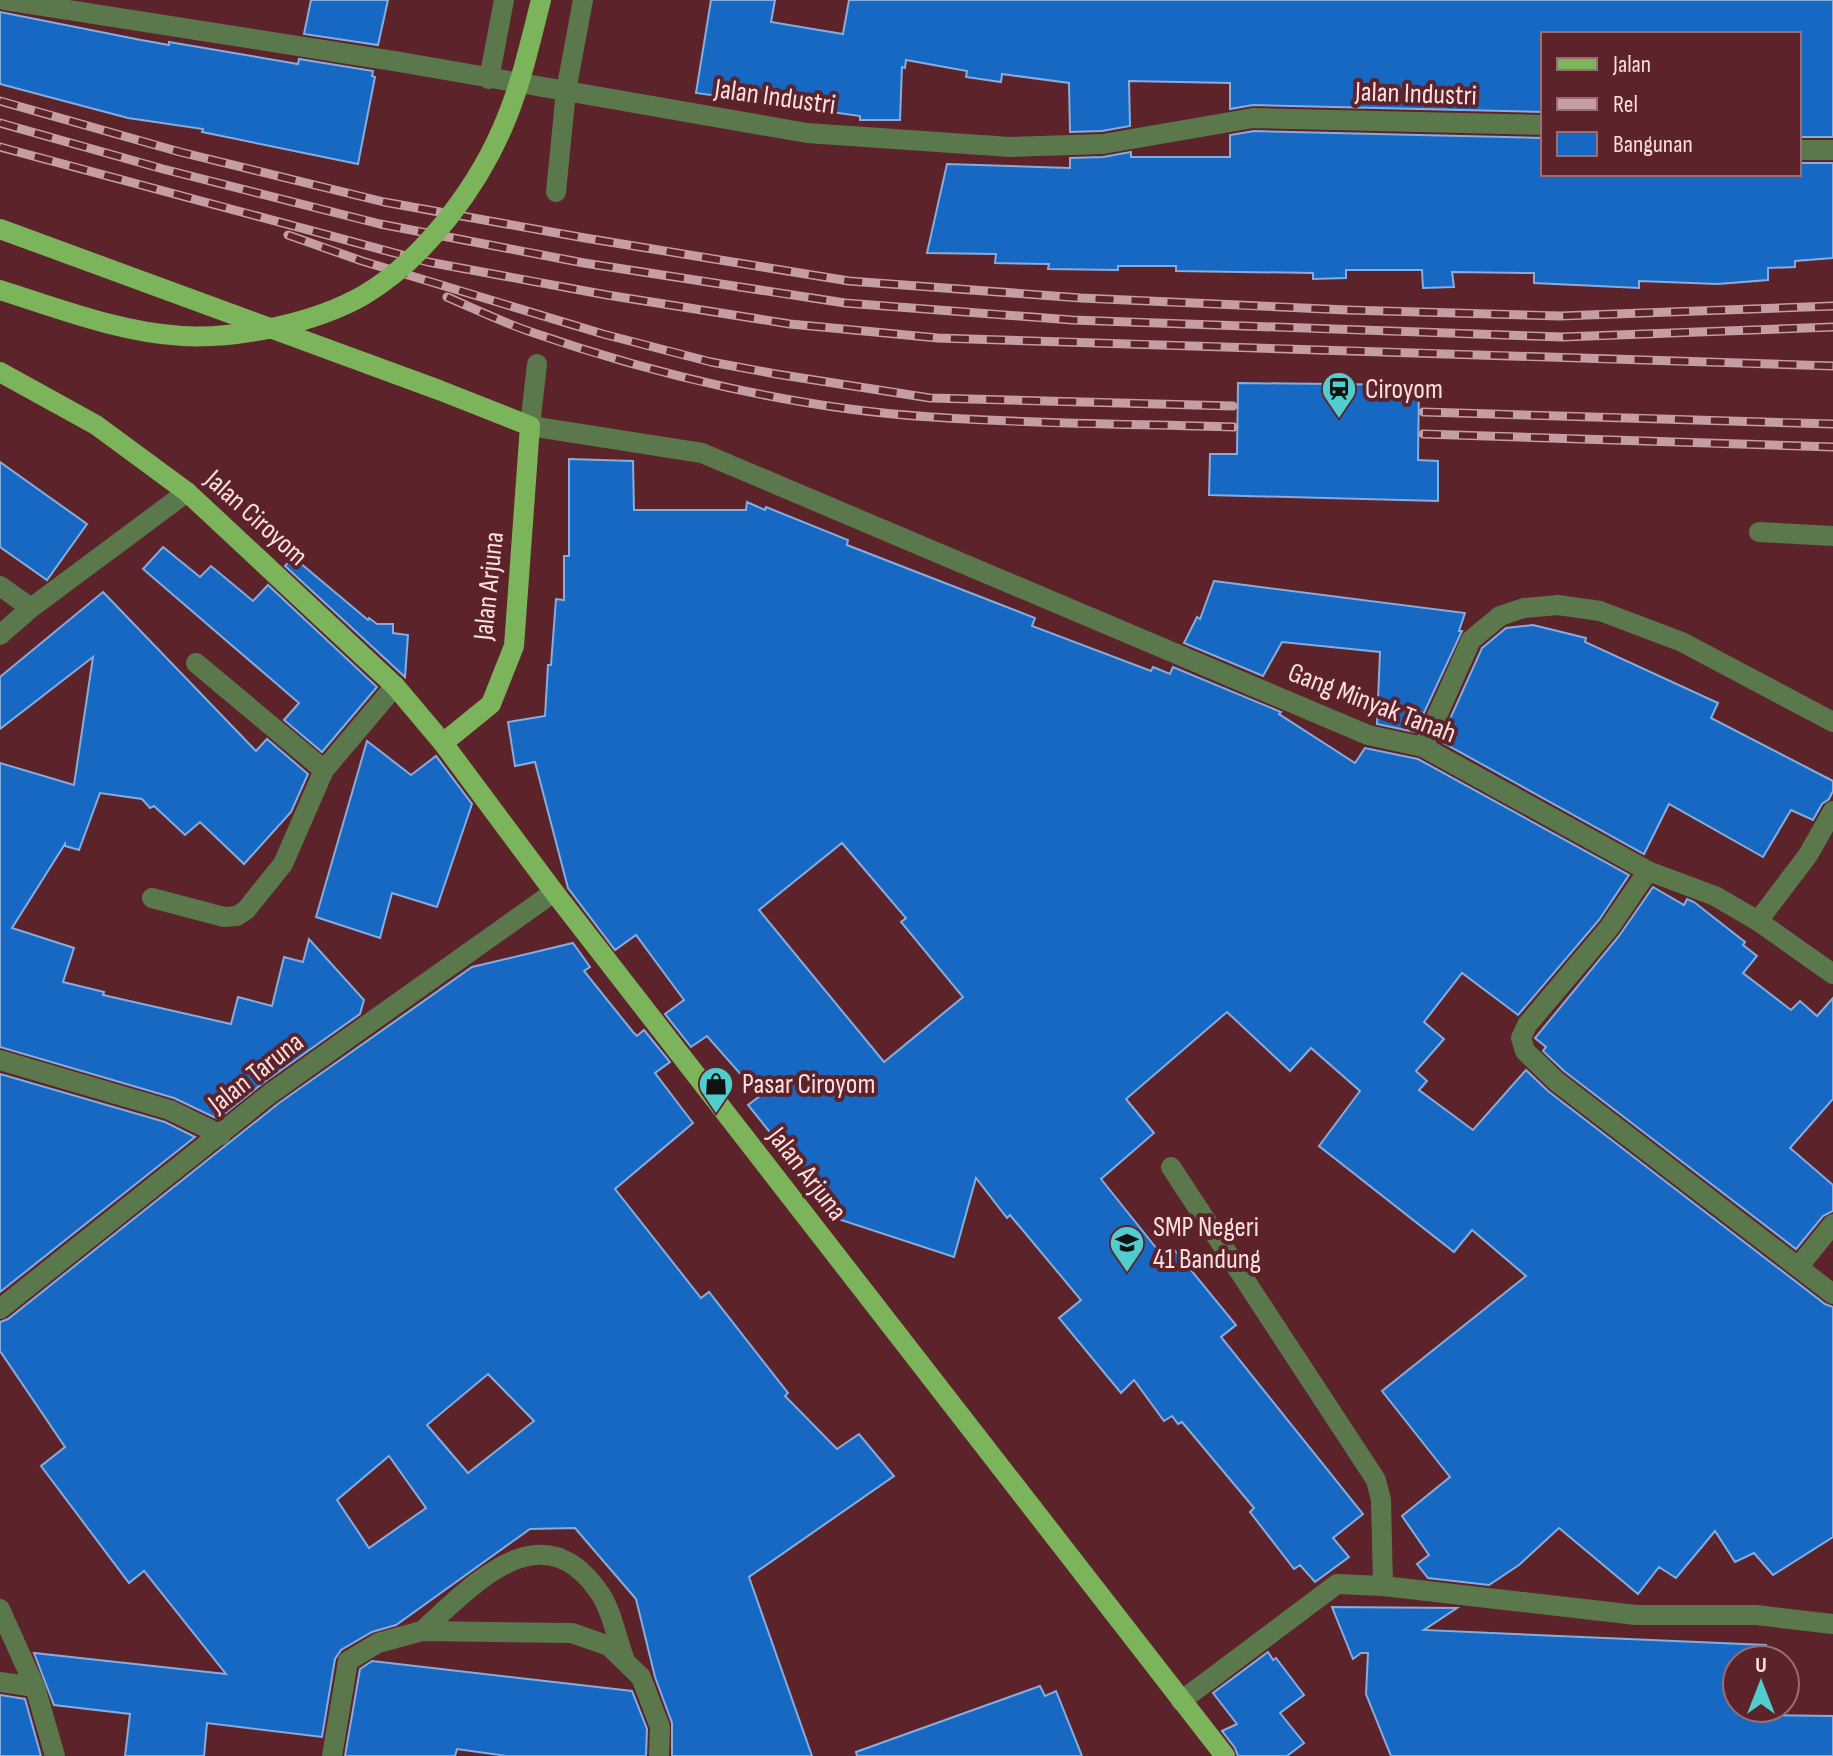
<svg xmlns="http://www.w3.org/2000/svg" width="1833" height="1756" font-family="'Sofia Sans Condensed',sans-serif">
  <rect width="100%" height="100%" fill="#5c232a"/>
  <g fill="#1668c3" stroke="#87adde" stroke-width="2" fill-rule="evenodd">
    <polygon points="311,0 388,0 378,45 304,34"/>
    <polygon points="711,0 775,0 771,22 843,34 849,0 1833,0 1833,137 1799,137 1799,34 1543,34 1543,112 1253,105 1230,109 1230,83 1129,81 1130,126 1102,131 1070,132 1069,83 1002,74 1001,82 966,77 967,71 906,60 905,68 902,67 900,120 860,120 860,116 696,93"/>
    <polygon points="0,12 141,40 169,45 169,42 298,64 299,59 373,71 372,76 375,77 358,164 202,132 203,129 128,118 0,84"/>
    <polygon points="1254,131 1543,138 1543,174 1799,174 1799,163 1833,163 1833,258 1795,261 1795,267 1768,268 1768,280 1718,284 1639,281 1639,288 1534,283 1534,273 1452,272 1454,287 1423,288 1422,270 1346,270 1346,278 1313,279 1313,273 1176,271 1176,266 1118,266 1118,270 1048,269 1049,264 995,263 996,254 927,253 947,164 1070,168 1070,158 1103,157 1131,152 1131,157 1230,157 1230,135"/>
    <polygon points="1238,383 1419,385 1418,460 1438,461 1438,501 1209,495 1210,454 1237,454"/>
    <path d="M569 459 633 461 634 510H746L747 502 765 510 766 507 848 540 847 545 1035 618 1032 626 1151 671 1153 667 1170 674 1173 667 1281 712 1279 714 1355 763 1365 748 1418 759 1629 875 1599 920 1518 1015 1462 973 1424 1022 1444 1039 1416 1071 1427 1081 1419 1090 1473 1130 1526 1070 1548 1091 1825 1304 1833 1307V1537L1773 1575 1754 1553 1735 1562 1715 1531 1676 1578 1659 1567 1638 1594 1559 1528 1519 1565 1489 1585 1428 1578 1417 1564 1429 1555 1402 1516 1450 1477 1382 1391 1526 1276 1472 1230 1454 1252 1319 1146 1360 1091 1311 1048 1290 1071 1227 1012 1126 1099 1154 1133 1101 1179 1161 1254 1172 1247 1236 1325 1221 1337 1363 1514 1333 1538 1349 1557 1315 1582 1300 1565 1294 1569 1250 1512 1254 1508 1182 1422 1178 1424 1172 1416 1164 1421 1134 1380 1121 1393 1059 1318 1081 1300 1010 1215 1007 1218 976 1178 954 1257 841 1220 748 1105 760 1096 707 1036 691 1047 665 1014 684 1000 636 935 615 950 568 888 535 762 515 766 508 722 545 716 548 665H551L556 599 564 600V556H569ZM842 843 906 918 901 922 963 997 884 1062 759 910Z"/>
    <polygon points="0,462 87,524 47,580 0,547"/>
    <polygon points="163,547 200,577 211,566 253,601 268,585 377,687 322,752 284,720 299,703 143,569"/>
    <polygon points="293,557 368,620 369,618 377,624 393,624 393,633 408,635 405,677 285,566"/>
    <polygon points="1214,581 1465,613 1459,631 1462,631 1415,732 1377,724 1380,652 1282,642 1263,676 1184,643 1197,617 1200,619"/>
    <polygon points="103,592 256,751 267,739 308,774 291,812 244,864 200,822 185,835 154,806 150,808 142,799 100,793 79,850 65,846 65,844 12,928 74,948 63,982 104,992 103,995 231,1024 238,997 272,1006 284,957 303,962 309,939 364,1000 360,1014 263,1083 218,1119 174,1098 0,1047 0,763 74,785 93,657 0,729 0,677"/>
    <polygon points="1533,625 1586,638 1585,642 1718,703 1711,718 1833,781 1833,791 1829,799 1822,804 1813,820 1791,810 1763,857 1669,804 1644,854 1440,741 1482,648 1506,628"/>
    <polygon points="367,741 411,775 436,756 472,804 437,907 392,893 380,938 316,917"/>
    <polygon points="1653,887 1684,905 1687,899 1694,902 1745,942 1743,945 1757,956 1743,973 1791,1010 1800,1001 1817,1016 1833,998 1833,1099 1790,1148 1833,1185 1833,1211 1823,1216 1796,1249 1564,1071 1543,1051 1546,1047 1535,1038 1619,936"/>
    <path d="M573 943 590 967 584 971 633 1032 637 1036 644 1030 670 1062 655 1073 693 1123 615 1189 701 1298 709 1292 788 1393 785 1396 837 1449 859 1434 894 1476 749 1577 812 1756H672V1723L655 1677 636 1599 575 1528 530 1529 396 1625 372 1632 341 1650 335 1659 322 1737 207 1723 204 1756H125L130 1714 54 1705 34 1653 226 1674 144 1571 129 1583 41 1466 65 1447 0 1351V1322L8 1319 279 1103 472 967ZM488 1374 534 1421 468 1473 427 1425ZM389 1456 426 1508 369 1548 337 1500Z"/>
    <polygon points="0,1074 165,1122 195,1137 0,1292"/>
    <polygon points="1332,1607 1457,1608 1424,1630 1766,1645 1765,1660 1737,1660 1737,1708 1765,1708 1765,1715 1833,1716 1833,1756 1391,1756 1366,1694 1368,1653 1361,1653 1353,1659"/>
    <polygon points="1268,1652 1273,1660 1276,1658 1304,1695 1280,1713 1304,1743 1287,1756 1238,1756 1235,1748 1222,1731 1237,1724 1213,1693"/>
    <polygon points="372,1661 632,1691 647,1729 646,1756 507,1756 457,1749 455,1756 345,1756 360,1669"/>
    <polygon points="1040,1686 1045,1696 1056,1691 1082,1756 857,1756 856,1752"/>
    <polygon points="0,1695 25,1699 41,1756 0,1756"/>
  </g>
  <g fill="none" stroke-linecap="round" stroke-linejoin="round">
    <g stroke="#5b784c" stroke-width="20">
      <polyline points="5,0 400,62 807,133 1010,147 1103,144 1253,118 1543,125"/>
      <polyline points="489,79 504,0"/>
      <polyline points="1799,150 1833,150"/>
      <polyline points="556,192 566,91 583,0"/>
      <polyline points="537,364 530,426 702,453 1368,735 1423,747 1648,871 1609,928 1527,1025 1521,1038 1525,1051 1556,1081 1833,1294"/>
      <polyline points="1759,532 1833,536"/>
      <polyline points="0,586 31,608"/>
      <polyline points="0,635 31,608 187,492"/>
      <polyline points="196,663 324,770"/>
      <polyline points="1423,747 1471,640 1500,616 1524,608 1558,605 1600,611 1682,642 1833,722"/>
      <polyline points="1648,871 1715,896 1758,921 1808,855 1833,811"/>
      <polyline points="152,898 224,917 237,916 246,910 283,864 324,770 395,686"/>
      <polyline points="1758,921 1833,974"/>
      <polyline points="0,1060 170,1110 221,1135"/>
      <polyline points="1171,1167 1376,1480 1381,1500 1383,1586"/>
      <polyline points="1799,1266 1833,1224"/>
      <polyline points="0,1309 271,1093 554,892"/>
      <polyline points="0,1609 35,1687 55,1756"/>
      <path d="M422 1631C474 1584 543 1507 601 1595 612 1612 617 1639 624 1658"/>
      <polyline points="0,1682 35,1687"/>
      <polyline points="1181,1701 1337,1584 1383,1586 1636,1615 1756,1615 1833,1624"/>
      <polyline points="332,1756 348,1661 378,1643 422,1631 572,1633 609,1646 641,1677 660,1727 659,1756"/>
    </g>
    <g stroke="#7bb45a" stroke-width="20">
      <polyline points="0,229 439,390 530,426 514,646 491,704 443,743"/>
      <polyline points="0,372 96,425 187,492 395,686 443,743 554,892 1225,1756"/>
    </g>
    <defs>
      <g id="rail">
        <polyline points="0,101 180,152 384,202 585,238 849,281 1081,298 1347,310 1560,316 1833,306"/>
        <polyline points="0,123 163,169 380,224 584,263 845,303 1072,320 1562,337 1833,327"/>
        <polyline points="0,147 428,262 607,295 790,324 938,338 1833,366"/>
        <polyline points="288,235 362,261 603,334 711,362 776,374 930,398 1233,406"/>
        <path d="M447 297C475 309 502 322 531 332 655 375 800 409 932 417 1032 424 1133 424 1234 427"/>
        <polyline points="1423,412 1833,424"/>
        <polyline points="1423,434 1833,447"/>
      </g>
    </defs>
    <use href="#rail" stroke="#c59ea1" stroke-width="9"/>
    <use href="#rail" stroke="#5c232a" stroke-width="6" stroke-dasharray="18" stroke-linecap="butt"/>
    <path stroke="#7bb45a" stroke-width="20" d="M0 290C60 309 119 332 182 336 239 339 315 323 364 295 426 258 481 183 507 117 522 80 531 39 541 0"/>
  </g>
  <defs>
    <symbol id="station-pin" viewBox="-11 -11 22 30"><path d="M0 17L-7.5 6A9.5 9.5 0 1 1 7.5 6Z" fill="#52cdcd" stroke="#5c232a"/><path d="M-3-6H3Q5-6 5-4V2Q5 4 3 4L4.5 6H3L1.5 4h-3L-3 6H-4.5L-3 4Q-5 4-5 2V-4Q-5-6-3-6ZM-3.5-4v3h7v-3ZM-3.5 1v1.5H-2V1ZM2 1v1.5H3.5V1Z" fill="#111"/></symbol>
    <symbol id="shop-pin" viewBox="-11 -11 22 30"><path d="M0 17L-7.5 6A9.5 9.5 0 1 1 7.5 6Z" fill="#52cdcd" stroke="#5c232a"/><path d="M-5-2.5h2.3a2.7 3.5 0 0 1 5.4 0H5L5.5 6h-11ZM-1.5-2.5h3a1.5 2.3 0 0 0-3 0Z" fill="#111"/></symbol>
    <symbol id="school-pin" viewBox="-11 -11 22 30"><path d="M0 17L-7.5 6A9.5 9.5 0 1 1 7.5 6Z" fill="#52cdcd" stroke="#5c232a"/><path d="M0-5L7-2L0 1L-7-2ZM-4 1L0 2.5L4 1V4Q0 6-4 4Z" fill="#111"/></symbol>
  </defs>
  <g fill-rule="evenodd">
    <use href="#station-pin" x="1319" y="369" width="40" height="54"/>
    <use href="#shop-pin" x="696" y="1064" width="40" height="54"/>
    <use href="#school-pin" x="1107" y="1223" width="40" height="54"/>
  </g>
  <g text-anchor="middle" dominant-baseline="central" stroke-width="8" stroke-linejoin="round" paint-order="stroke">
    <g font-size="28" fill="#fddfe0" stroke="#5c232a">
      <text transform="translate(1416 94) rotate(2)">Jalan Industri</text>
      <text transform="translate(775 97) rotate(8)">Jalan Industri</text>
      <text transform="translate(256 518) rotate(42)">Jalan Ciroyom</text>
      <text transform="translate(489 586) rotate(-84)">Jalan Arjuna</text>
      <text transform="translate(1372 703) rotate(21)">Gang Minyak Tanah</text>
      <text transform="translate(256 1073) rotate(-38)">Jalan Taruna</text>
      <text transform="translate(807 1174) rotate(52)">Jalan Arjuna</text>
    </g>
    <g font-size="28" fill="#fddfe0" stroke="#5c232a" text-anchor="start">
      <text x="1365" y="389">Ciroyom</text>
      <text x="742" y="1084">Pasar Ciroyom</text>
      <text x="1153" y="1227">SMP Negeri<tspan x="1153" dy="32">41 Bandung</tspan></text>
    </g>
  </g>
  <rect x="1541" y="32" width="260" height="144" fill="#5c232a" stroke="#9c6e73" stroke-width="2"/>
  <rect x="1557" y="58" width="40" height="12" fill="#7bb45a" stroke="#9c6e73" stroke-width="2"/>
  <text x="1613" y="72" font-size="24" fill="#fddfe0">Jalan</text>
  <rect x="1557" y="98" width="40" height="12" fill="#c59ea1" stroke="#9c6e73" stroke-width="2"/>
  <text x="1613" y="112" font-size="24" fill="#fddfe0">Rel</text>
  <rect x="1557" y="132" width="40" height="24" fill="#1668c3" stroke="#9c6e73" stroke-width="2"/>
  <text x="1613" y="152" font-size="24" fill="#fddfe0">Bangunan</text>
  <g transform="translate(1761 1684)"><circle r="38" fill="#5c232a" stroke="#9c6e73" stroke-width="2"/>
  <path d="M0-6L14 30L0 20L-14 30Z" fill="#52cdcd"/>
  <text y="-12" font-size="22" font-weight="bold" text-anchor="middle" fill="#fddfe0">U</text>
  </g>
</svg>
